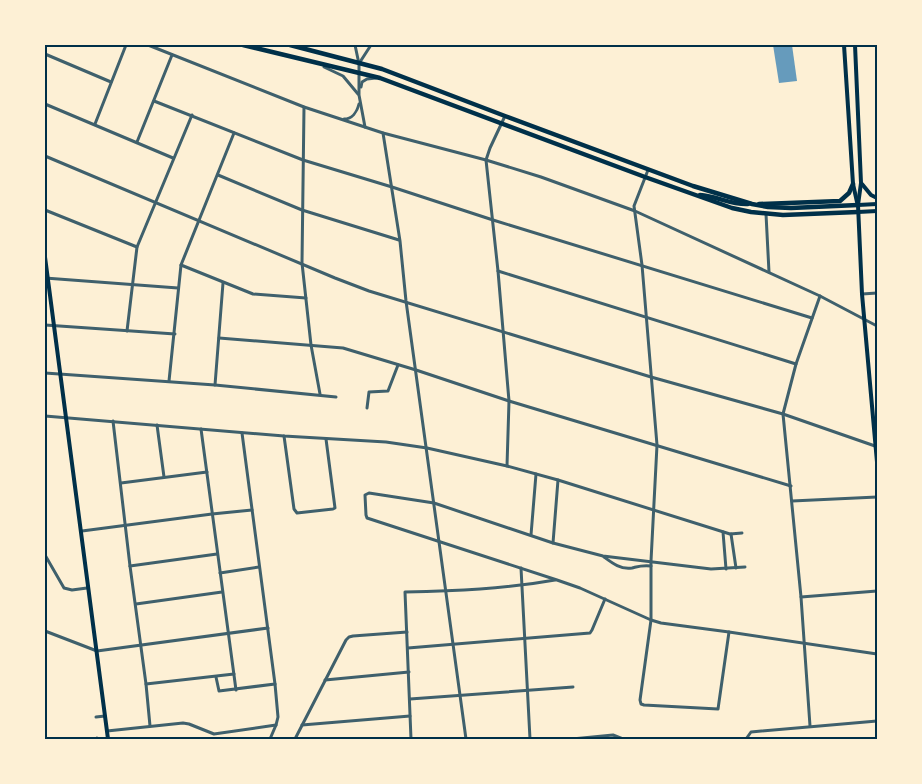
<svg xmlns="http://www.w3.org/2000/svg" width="922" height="784" font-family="'Exo 2',sans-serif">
  <rect width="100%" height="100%" fill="#fdf0d5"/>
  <polygon fill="#669bbc" points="773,45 792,45 797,81 779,83"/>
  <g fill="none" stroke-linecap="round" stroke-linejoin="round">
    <g stroke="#3f606c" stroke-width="3">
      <polyline points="148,45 304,107 383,133 486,160 541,177 635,211 820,296 877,326"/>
      <polyline points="355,45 359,64 359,95 365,127"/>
      <polyline points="45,54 111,82"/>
      <polyline points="360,62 371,45"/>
      <polyline points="324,67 343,76 358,94"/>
      <polyline points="361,87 362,82 367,79 376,78"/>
      <polyline points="154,101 303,160 392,187 493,220 812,318"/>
      <polyline points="45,104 173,158"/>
      <polyline points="304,107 302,263 311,345 320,394"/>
      <polyline points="505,116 490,148 486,160 498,271 509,401 507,466"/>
      <path d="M344 119C352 119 357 112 359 104"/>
      <polyline points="95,124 126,45"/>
      <polyline points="383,133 400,241 406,301 466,739"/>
      <polyline points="137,142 172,55"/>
      <polyline points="45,156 335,278 369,291 651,377 783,414 875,446"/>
      <polyline points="648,170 634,206 642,265 657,445 651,561 651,620 640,700 641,704 644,705 718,709 729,632"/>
      <polyline points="218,175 302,210 399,240"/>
      <polyline points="45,210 137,247"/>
      <polyline points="766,214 769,272"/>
      <polyline points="181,265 253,294 306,298"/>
      <polyline points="498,271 796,364"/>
      <polyline points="45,278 178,288"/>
      <polyline points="862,294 877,293"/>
      <polyline points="45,325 175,334"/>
      <polyline points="127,331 137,247 192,115"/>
      <polyline points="219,338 343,348 416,370 509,401 791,486"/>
      <polyline points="45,373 215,385 336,397"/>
      <polyline points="169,381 181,265 234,133"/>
      <polyline points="215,385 223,283"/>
      <polyline points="367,408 369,392 388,391 398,365"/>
      <polyline points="45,416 284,436 386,442 427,448 507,466 558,480 730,534 742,533"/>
      <polyline points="113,421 130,566 146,684 150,726"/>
      <polyline points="157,425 164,477"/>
      <polyline points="201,429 236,690"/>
      <polyline points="242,433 275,684 278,717 276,725 270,739"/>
      <polyline points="284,436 294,509 297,513 333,509 335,508 326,439"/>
      <polyline points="121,483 207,472"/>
      <polyline points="792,501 877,497"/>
      <polyline points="82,531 212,514 252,510"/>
      <polyline points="723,532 726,569"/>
      <polyline points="731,534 736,568"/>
      <polyline points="531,535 536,474"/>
      <polyline points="553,543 558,480"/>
      <polyline points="45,555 64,588 72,590 87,588"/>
      <path d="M604 557C612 563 621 570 632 568 640 566 642 565 651 566"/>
      <polyline points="130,566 217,554"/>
      <polyline points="745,567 711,569 603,556 553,543 434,503 369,493 365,495 366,515 367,518 557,580 580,588 651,620 661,623 729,632 877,654"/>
      <polyline points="521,568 530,739"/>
      <polyline points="220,573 259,567"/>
      <polyline points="801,597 877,591"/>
      <polyline points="136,604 222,592"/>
      <polyline points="45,631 97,651 268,628"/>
      <polyline points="408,648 590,633 592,630 605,599"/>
      <polyline points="216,677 219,691 275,684"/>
      <polyline points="325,680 409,672"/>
      <polyline points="146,684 234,674"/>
      <polyline points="410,699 573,687"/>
      <polyline points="96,717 105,716"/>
      <polyline points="302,725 410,716"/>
      <polyline points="810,726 801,597 783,414 796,364 820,296"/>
      <polyline points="107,731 183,723 189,724 214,734 276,725"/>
      <polyline points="97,738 99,739"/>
      <polyline points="295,739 346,640 349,637 353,636 407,632"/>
      <path d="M411 739 405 592C455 591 505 589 555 580"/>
      <polyline points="572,739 613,735 623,739"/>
      <polyline points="746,739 751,732 877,721"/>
    </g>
    <g stroke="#003049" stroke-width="4">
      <polyline points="844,45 853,184 857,202"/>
      <polyline points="855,45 861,183 858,205 862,294 877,462"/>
      <polyline points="862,184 871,195 877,198"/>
      <polyline points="858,205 877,204"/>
      <polyline points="858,212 877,211"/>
      <polyline points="45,257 108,739"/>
    </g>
    <g stroke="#003049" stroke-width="4.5">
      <polyline points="243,45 380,78 645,177 732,208 751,212 783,215 858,212"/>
      <polyline points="290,45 382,69 505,116 693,186 752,204 768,207 791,208 858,205"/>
      <path d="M700 195C717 196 731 205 748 204"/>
      <polyline points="759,204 840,201 849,193 853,184"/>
    </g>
  </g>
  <rect width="922" height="784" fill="none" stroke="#fdf0d5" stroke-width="93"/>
  <rect x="46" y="46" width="830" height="692" fill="none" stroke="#003049" stroke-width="2"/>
</svg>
